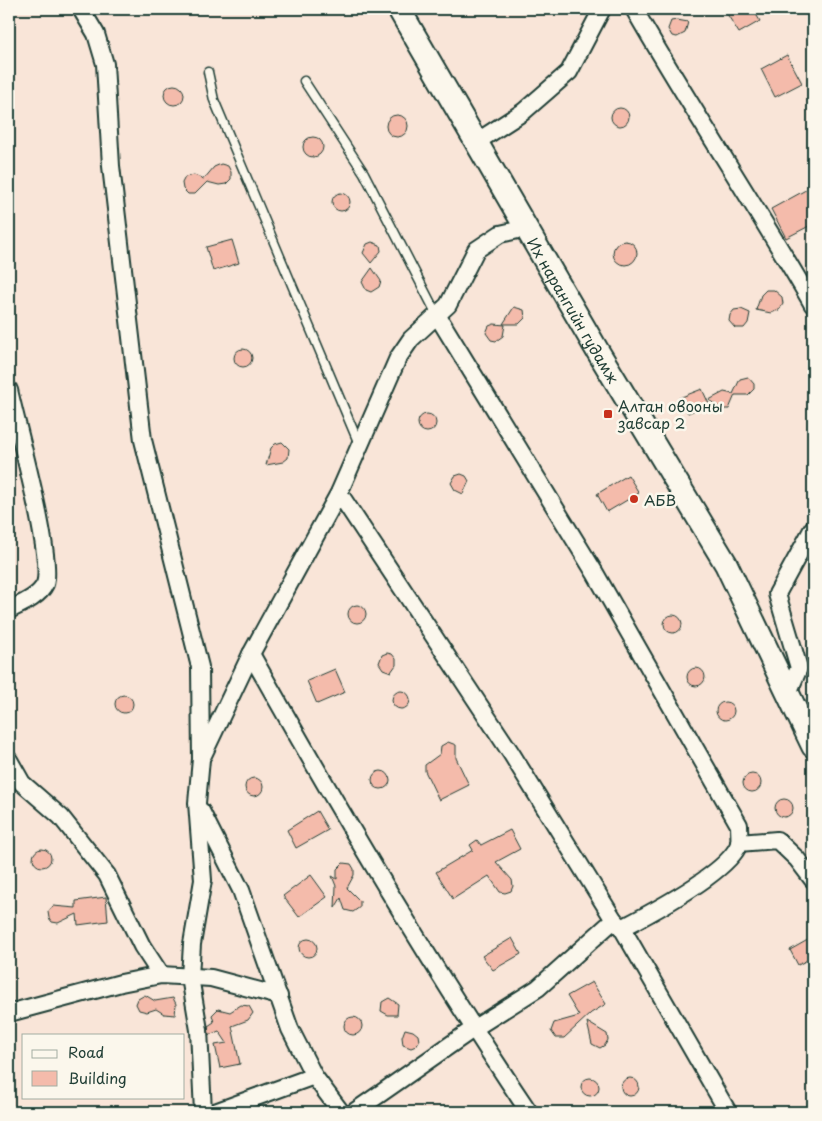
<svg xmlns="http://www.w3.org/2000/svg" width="822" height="1121" font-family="'Playpen Sans',sans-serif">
  <rect width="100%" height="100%" fill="#f9e5d8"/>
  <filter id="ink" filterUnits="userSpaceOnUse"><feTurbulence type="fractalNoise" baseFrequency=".02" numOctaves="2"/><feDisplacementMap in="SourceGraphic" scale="10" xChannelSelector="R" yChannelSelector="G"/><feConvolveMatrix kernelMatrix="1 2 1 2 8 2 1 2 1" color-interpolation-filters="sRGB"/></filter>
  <g filter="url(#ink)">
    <g fill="#f4bbab" stroke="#1f3d34">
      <polygon points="724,9 753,9 760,21 739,33"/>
      <polygon points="677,20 688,22 685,33 677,37 672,36 668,29 671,21"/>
      <polygon points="787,55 802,83 775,97 761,69"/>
      <circle cx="174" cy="95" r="10"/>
      <circle cx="620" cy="117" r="9"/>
      <circle cx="397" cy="126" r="11"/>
      <circle cx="313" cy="147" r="10"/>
      <polygon points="221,164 228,166 231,172 231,179 226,184 219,185 207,182 195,194 188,194 183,189 182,183 185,177 194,175 204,179 214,167"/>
      <polygon points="813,186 813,224 786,238 771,209"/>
      <circle cx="341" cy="202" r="9"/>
      <polygon points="232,240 239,263 213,271 206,247"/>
      <circle cx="625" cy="253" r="12"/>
      <polygon points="372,242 380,245 381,251 371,263 363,253 367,244"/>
      <polygon points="372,268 381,281 379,287 371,292 366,290 362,282"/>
      <polygon points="766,290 774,290 782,297 783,304 779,310 771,313 756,310 761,295"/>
      <polygon points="514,307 524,310 525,318 519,324 503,324"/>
      <polygon points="741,309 750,313 748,323 744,328 735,328 729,321 730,315 734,310"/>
      <polygon points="494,324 505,325 503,336 496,341 491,340 486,333 489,326"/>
      <circle cx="243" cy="358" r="9"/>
      <polygon points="748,377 754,384 754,389 748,395 735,395 729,409 721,409 709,400 724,392 733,394 740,379"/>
      <polygon points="702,389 709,404 688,413 679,398"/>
      <circle cx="427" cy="423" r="9"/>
      <polygon points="282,442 289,449 288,458 283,462 266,465 271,448 275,444"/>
      <polygon points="461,474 466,476 469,481 463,494 455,490 451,483 455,476"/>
      <polygon points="628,475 639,493 607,512 597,494"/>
      <circle cx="357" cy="614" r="9"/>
      <circle cx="673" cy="624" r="9"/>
      <polygon points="387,653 392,654 396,659 396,665 391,672 383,669 379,663 382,655"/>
      <circle cx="696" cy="677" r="9"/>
      <polygon points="335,669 345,692 317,704 307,681"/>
      <circle cx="401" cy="700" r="9"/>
      <circle cx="124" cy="704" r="9"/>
      <circle cx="725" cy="711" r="9"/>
      <polygon points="448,742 456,745 456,758 469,785 439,800 425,771 425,765 440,754 441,746"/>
      <circle cx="381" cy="780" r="9"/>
      <circle cx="752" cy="783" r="9"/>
      <circle cx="254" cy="787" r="9"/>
      <circle cx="784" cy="808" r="9"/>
      <polygon points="317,811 328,830 296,848 287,830"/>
      <polygon points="510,830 520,849 496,862 512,880 513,886 511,891 505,893 500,892 489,876 453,899 436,872 473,850 470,845 477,840 481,845"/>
      <circle cx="42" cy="858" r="9"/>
      <polygon points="343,863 351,864 354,869 354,875 347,888 360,901 360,907 353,912 345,910 341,898 335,908 336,886 332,876 337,879 337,869"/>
      <polygon points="311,875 327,897 299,917 283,896"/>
      <polygon points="106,897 108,921 78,925 77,914 58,923 52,922 49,918 48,912 53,906 76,908 76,901"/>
      <polygon points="813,937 813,957 798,965 790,950"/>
      <polygon points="512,938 521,954 493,970 482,956"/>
      <circle cx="308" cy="948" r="9"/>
      <polygon points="592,982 606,1004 591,1013 564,1038 556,1038 551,1031 554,1023 579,1016 567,996"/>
      <polygon points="145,995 155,1001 173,998 176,1004 175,1015 164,1014 156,1009 147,1012 139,1010 136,1004 138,999"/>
      <polygon points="389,998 398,1004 397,1015 388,1015 381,1011 382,1002"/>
      <polygon points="241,1005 249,1006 253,1013 248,1020 232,1026 240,1064 220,1068 215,1045 227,1043 219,1031 209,1035 208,1026 214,1022 212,1015 218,1009 230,1012"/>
      <circle cx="353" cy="1026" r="9"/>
      <polygon points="587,1022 607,1034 608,1040 605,1045 600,1048 592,1044"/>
      <polygon points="405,1029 413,1031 418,1035 419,1041 416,1046 411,1048 403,1045 402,1037"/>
      <circle cx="630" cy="1087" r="9"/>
      <circle cx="590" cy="1087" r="9"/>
    </g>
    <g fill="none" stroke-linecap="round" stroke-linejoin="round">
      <defs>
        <g id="service">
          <polyline points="208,72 214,100 359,444"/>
          <polyline points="304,81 364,173 437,315"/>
        </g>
        <g id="minor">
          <polyline points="81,9 96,34 105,64 111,166 143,440 200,667 201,759 197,803 203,880 192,944 190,977 199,1030 203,1112"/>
          <path d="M634 9C691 109 756 205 813 305"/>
          <polyline points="478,141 523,112 569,72 602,9"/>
          <path d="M437 315 595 573 739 825C739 830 740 839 739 844 729 872 649 914 622 928"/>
          <path d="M9 390C16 423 54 558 45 584 39 597 21 604 9 610"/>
          <polyline points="339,493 511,753 614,920"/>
          <path d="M251 654C338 809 429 964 529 1112"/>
          <polyline points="788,693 799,668 777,594 813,528"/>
          <polyline points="203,755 251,654 339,493 398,358 411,339 448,305 476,250 500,234 527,228"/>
          <polyline points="9,760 22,783 61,817 107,875 142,946 161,975"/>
          <polyline points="201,811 241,890 290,1029 314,1076 341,1112"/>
          <polyline points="739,843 777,840 797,859 813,880"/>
          <polyline points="9,1013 121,983 161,975 211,978 279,996"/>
          <polyline points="215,1112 314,1076"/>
          <polyline points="354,1112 473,1029 538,988 614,920 622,928 728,1112"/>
        </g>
        <g id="secondary">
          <path id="s1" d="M399 9 597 350 726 564 813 746"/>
        </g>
      </defs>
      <use href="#service" stroke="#1f3d34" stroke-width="11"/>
      <use href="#minor" stroke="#1f3d34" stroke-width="20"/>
      <use href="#secondary" stroke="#1f3d34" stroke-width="26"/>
      <use href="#service" stroke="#fbf7ec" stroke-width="8"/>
      <use href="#minor" stroke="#fbf7ec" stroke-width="16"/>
      <use href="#secondary" stroke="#fbf7ec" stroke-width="22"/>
    </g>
  </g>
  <g fill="#c8321e" stroke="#fbf7ec" stroke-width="2">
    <rect x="603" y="409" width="10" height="10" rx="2.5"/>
    <circle cx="634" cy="499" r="5"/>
  </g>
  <g text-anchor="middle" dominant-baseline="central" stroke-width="5" stroke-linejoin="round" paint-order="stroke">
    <g font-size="15" fill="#1f3d34" stroke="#fbf7ec">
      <text stroke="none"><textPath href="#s1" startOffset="348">Их нарангийн гудамж</textPath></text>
    </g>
    <g font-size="15" fill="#1f3d34" stroke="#fbf7ec" text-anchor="start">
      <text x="618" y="405">Алтан овооны<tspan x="618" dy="17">завсар 2</tspan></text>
      <text x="644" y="499">АБВ</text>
    </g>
  </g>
  <rect width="822" height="1121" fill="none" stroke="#fbf7ec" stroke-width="30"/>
  <rect x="15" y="15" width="792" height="1091" fill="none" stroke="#1f3d34" stroke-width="2" filter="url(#ink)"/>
  <rect x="22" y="1034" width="162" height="65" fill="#fbf7ec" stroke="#a3ada2"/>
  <rect x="32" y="1050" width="25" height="8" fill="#fbf7ec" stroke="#a3ada2"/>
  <text x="68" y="1058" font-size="15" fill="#1f3d34">Road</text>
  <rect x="32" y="1071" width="25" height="15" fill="#f4bbab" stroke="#a3ada2"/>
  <text x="68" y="1084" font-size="15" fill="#1f3d34">Building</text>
</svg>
